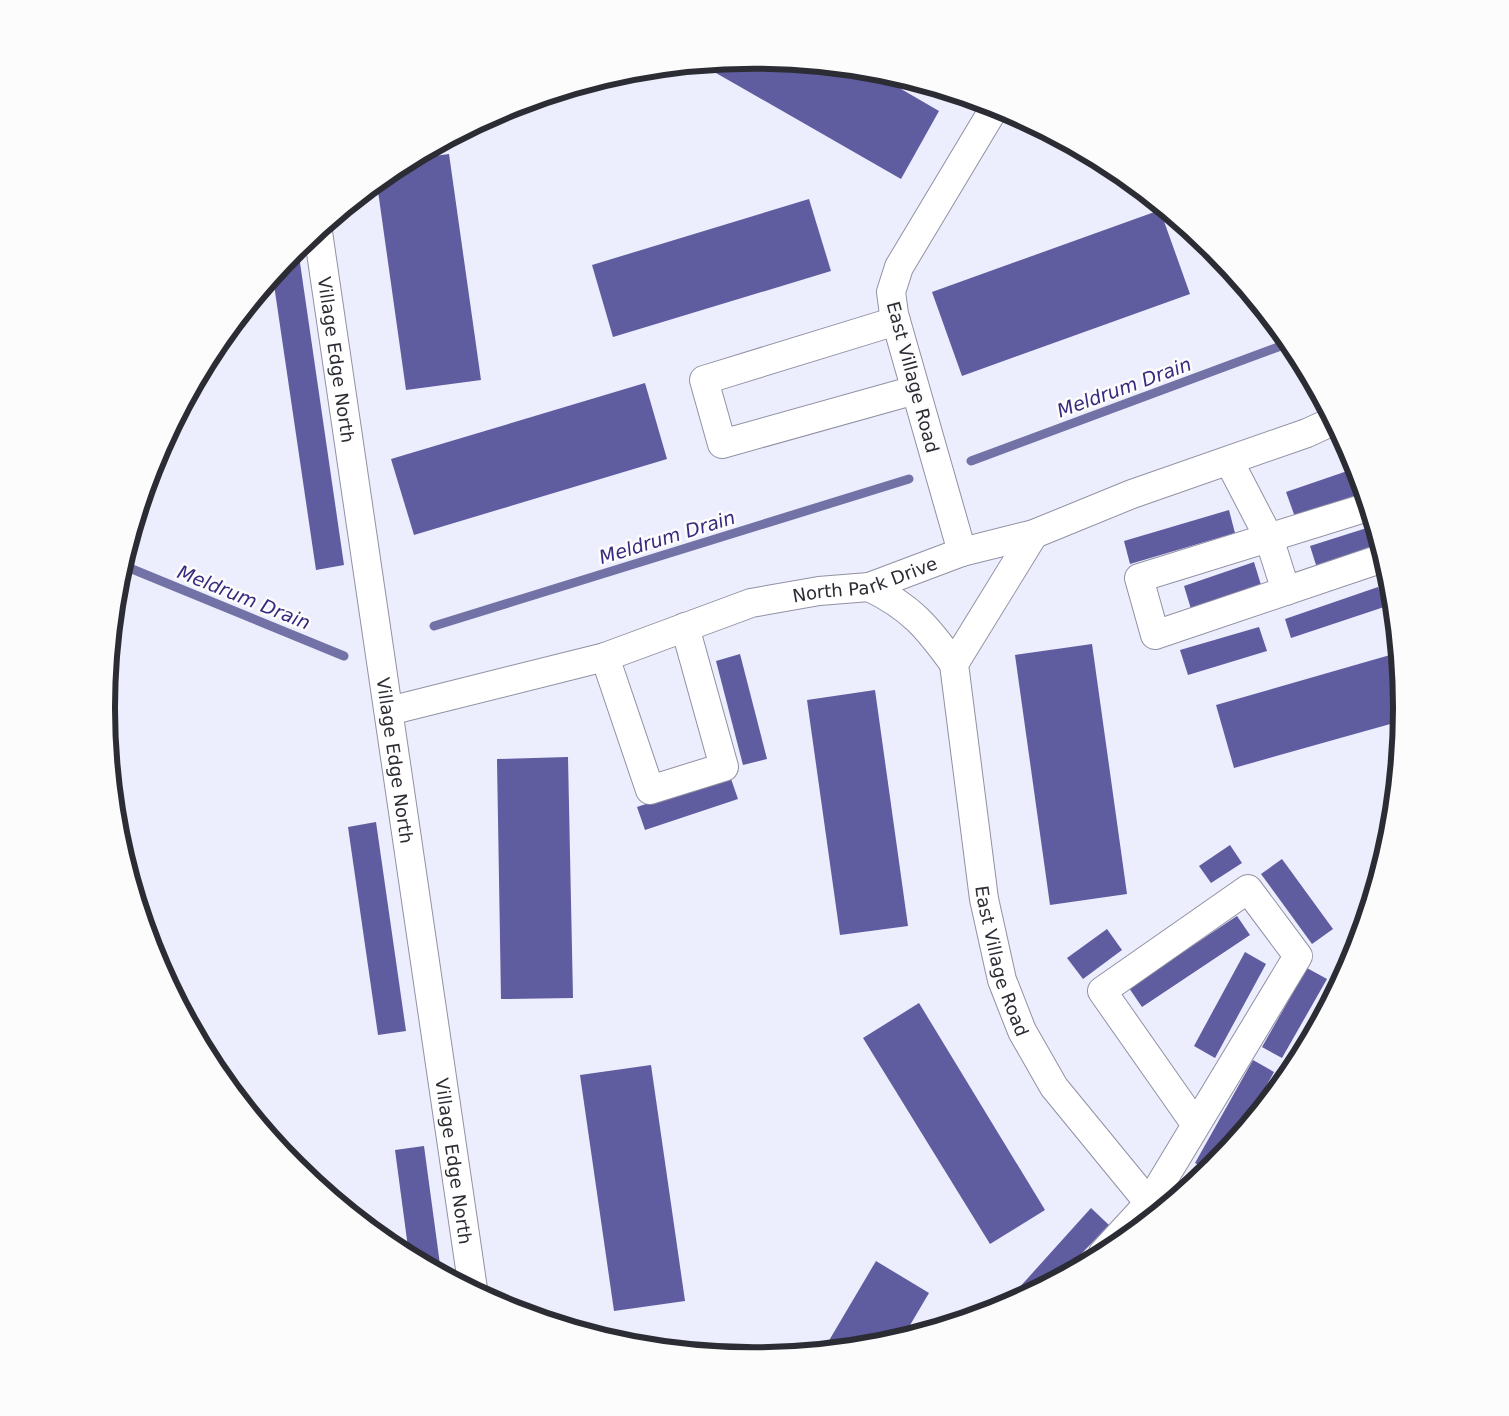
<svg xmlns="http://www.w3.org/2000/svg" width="1509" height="1416" font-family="'DejaVu Sans',sans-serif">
  <rect width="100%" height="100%" fill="#ecedfd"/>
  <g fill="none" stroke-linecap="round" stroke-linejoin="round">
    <g stroke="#7372a7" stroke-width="9">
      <polyline points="971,461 1289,343"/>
      <polyline points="132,569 344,656"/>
      <polyline points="434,626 909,479"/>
    </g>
  </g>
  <g fill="#605ca0">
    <polygon points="755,60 870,71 939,111 901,179 702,65"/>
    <polygon points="449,154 481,380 406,390 377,184 395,169 413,159"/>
    <polygon points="809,199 831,271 613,337 592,265"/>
    <polygon points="1160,210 1190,294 962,376 932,292"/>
    <polygon points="298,249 344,565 316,570 273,278"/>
    <polygon points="645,383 667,459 414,535 391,459"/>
    <polygon points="1356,468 1363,493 1295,517 1286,492"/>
    <polygon points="1229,510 1235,533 1130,564 1124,541"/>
    <polygon points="1373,526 1380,548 1317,568 1310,546"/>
    <polygon points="1254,562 1261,585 1191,609 1184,586"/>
    <polygon points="1378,587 1384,607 1291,638 1285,619"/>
    <polygon points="1259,627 1267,651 1188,675 1180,650"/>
    <polygon points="1092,644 1127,894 1050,905 1015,655"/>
    <polygon points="1397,653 1402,708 1401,721 1234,768 1216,705"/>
    <polygon points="740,654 767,759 743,765 716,661"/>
    <polygon points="875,690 908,926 840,935 807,700"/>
    <polygon points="568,757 573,998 501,999 497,759"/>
    <polygon points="730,776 738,799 645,830 637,807"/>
    <polygon points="376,822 406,1031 378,1035 348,827"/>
    <polygon points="1230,845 1242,863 1211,883 1199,866"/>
    <polygon points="1282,859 1333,929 1312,944 1261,874"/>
    <polygon points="1237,916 1250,935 1142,1007 1129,988"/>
    <polygon points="1107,929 1122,950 1083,979 1067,958"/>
    <polygon points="1245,952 1266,964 1215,1058 1194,1046"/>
    <polygon points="1307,968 1327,979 1282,1058 1262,1047"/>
    <polygon points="919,1003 1045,1210 990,1244 863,1038"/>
    <polygon points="1253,1060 1274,1072 1240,1133 1208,1170 1195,1163"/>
    <polygon points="651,1065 685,1301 614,1311 580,1075"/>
    <polygon points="424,1146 441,1272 409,1255 395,1150"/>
    <polygon points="1091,1208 1109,1225 1060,1276 1025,1295 1018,1289"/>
    <polygon points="876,1261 929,1293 903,1337 881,1344 824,1349"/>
  </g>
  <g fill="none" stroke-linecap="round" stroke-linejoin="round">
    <defs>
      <g id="minor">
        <path id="s1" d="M318 232 473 1289"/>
        <polyline points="896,321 704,380 722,444 915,390"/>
        <polyline points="1229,461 1269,538 1286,591"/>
        <polyline points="1368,507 1139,578 1155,635 1383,558"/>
        <path id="s2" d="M1034 534 954 664 984 899 1002 980 1022 1031 1054 1087 1149 1203 1159 1210"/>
        <polyline points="962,552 894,314 891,292 899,267 995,107"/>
        <path d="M869 587C911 607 928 628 954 664"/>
        <polyline points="605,657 650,790 724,767 685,627"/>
        <path id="s3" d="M389 711 605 657 751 603 819 591 869 587 962 552 1034 534 1132 494 1307 433 1333 421"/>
        <polyline points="1103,1253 1149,1203 1298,956 1248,889 1102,991 1196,1125"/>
      </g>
    </defs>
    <use href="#minor" stroke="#9191a4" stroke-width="30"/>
    <use href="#minor" stroke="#fff" stroke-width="28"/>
  </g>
  <g text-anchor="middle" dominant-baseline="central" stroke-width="5" stroke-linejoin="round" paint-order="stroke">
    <g font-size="18" fill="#2c2d34" stroke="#fcfcfc">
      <text stroke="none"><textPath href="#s1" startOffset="129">Village Edge North</textPath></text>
      <text transform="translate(913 377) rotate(75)">East Village Road</text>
      <text stroke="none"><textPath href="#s3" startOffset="495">North Park Drive</textPath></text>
      <text stroke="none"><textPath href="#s1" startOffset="534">Village Edge North</textPath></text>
      <text stroke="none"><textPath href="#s2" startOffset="454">East Village Road</textPath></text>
      <text stroke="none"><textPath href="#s1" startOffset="939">Village Edge North</textPath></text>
    </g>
    <g font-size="19" font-style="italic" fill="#37297d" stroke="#fcfcfc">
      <text transform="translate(1124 387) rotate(-20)">Meldrum Drain</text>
      <text transform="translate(667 537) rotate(-17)">Meldrum Drain</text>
      <text transform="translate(244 597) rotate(22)">Meldrum Drain</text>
    </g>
  </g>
  <path d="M0 0H1509V1416H0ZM115 708a639 639 0 1 1 1278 0a639 639 0 1 1-1278 0Z" fill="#fcfcfc" fill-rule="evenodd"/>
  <path fill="none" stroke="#2c2d34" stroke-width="6" d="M115 708a639 639 0 1 1 1278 0a639 639 0 1 1-1278 0Z"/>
</svg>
